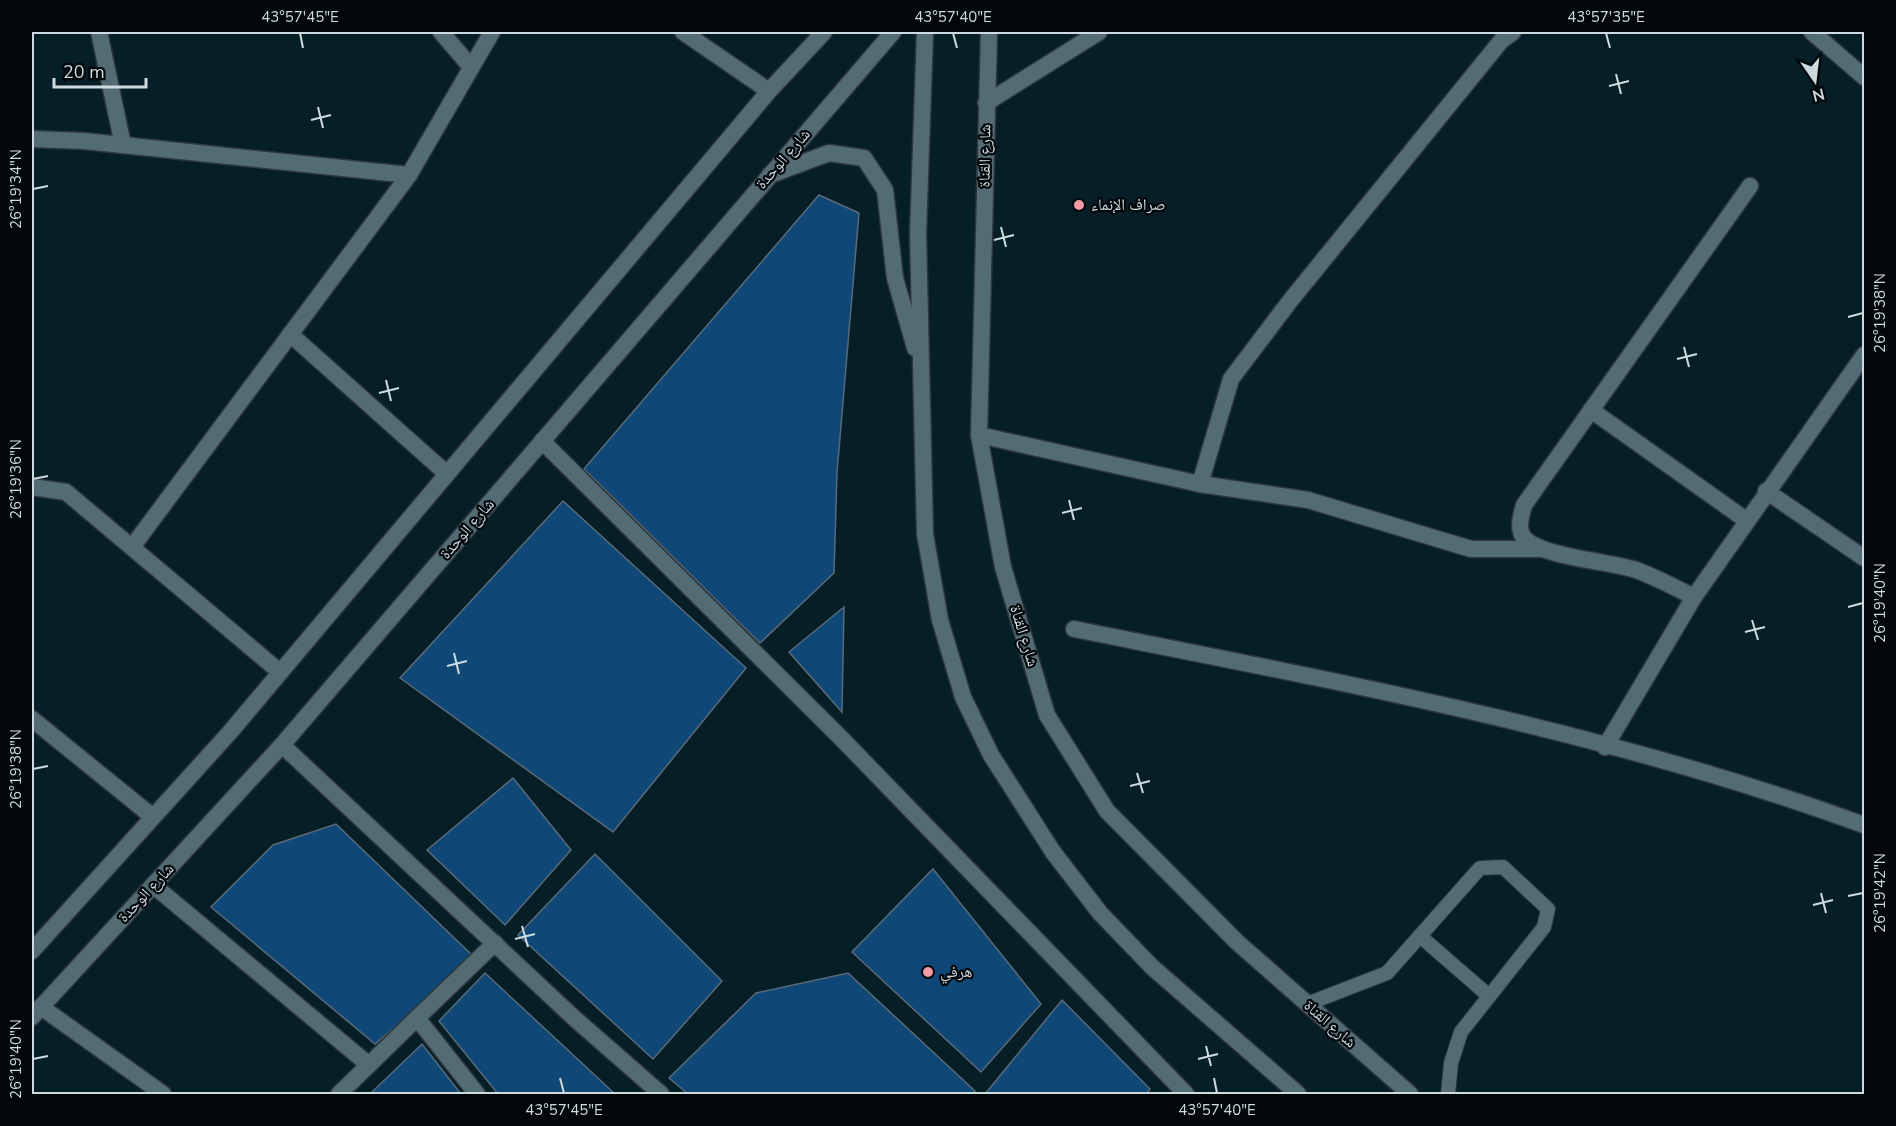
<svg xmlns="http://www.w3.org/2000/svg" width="1896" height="1126" font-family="'Nunito Sans','Noto Naskh Arabic',sans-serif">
  <rect width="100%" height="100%" fill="#061e25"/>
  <g fill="#0f4776" stroke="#5a6a7a" stroke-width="1.5">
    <polygon points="819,195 859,213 837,473 834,573 760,643 584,469"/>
    <polygon points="563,501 746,668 613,832 400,678"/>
    <polygon points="844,607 842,712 789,652"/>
    <polygon points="513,778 571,850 505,925 427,850"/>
    <polygon points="336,824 476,959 375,1044 211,907 273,845"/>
    <polygon points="595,854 722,981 653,1059 518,935"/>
    <polygon points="933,869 1041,1004 981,1072 852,952"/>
    <polygon points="485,973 615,1094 498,1094 439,1021"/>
    <polygon points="848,973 975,1091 972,1094 688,1094 669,1078 756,993"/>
    <polygon points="1062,1000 1150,1089 1146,1094 985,1094"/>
    <polygon points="422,1044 461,1094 370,1094"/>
  </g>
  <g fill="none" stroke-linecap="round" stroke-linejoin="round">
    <defs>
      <g id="service">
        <polyline points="1420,936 1489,996"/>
        <polyline points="1307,1004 1387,973 1480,868 1503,867 1548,909 1544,927 1461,1032 1451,1063 1448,1094"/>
      </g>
      <g id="minor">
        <polyline points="99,32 123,145"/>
        <polyline points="441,32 471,67"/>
        <polyline points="683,32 769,91"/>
        <polyline points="1812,32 1864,77"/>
        <polyline points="986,103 1099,32"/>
        <polyline points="32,139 84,141 409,175"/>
        <polyline points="290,334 447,474"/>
        <polyline points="1591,410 1746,520"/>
        <polyline points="979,435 1200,484 1308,500 1471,549 1540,549"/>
        <polyline points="542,441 841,738 1186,1094"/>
        <polyline points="1200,484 1231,379 1290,301 1501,41 1513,32"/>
        <polyline points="32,487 66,492 280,672"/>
        <polyline points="1766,491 1864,558"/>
        <polyline points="132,547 409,175 492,32"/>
        <path d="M1694 597C1676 588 1657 578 1639 571 1610 561 1548 558 1526 540 1516 531 1521 516 1524 505L1750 186"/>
        <path d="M1074 629C1340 682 1610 732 1864 825"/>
        <polyline points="32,719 153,817"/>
        <polyline points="282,745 573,1017 661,1094"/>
        <polyline points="1605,747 1694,597 1864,355"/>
        <polyline points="153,885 369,1065"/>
        <polyline points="41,1007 163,1094"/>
        <polyline points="417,1018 495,943"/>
        <polyline points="339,1094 417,1018 477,1094"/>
      </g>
      <g id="tertiary">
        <polyline points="925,32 918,234 925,534 940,620 963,697 991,755 1053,852 1100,913 1152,967 1298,1094"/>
        <polyline points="989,32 979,435 1003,567 1047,715 1107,811 1237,942 1410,1094"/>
        <polyline points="770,175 829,153 864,158 885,190 895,278 915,348"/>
        <polyline points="32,951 231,731 769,91 824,32"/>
        <polyline points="32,1017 282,745 893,32"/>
      </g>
    </defs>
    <use href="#service" stroke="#2d363c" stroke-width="16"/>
    <use href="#minor" stroke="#2d363c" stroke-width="19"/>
    <use href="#tertiary" stroke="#2d363c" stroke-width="19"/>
    <use href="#service" stroke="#536c74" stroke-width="14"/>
    <use href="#minor" stroke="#536c74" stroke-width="16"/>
    <use href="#tertiary" stroke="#536c74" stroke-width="16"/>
  </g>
  <path fill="none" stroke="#cddbdf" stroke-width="2" d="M300 33 303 48M953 33 957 48M1606 33 1610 48M1616 74 1621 94M1609 86 1629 81M318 107 323 128M311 120 331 115M33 189 48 186M1001 227 1006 247M994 240 1014 235M1848 317 1863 313M1684 347 1689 367M1677 359 1697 354M386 380 391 401M379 393 399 388M33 479 48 476M1069 500 1074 520M1062 513 1082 508M1848 607 1863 603M1752 620 1758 640M1745 632 1765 627M454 653 459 674M447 666 467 661M33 769 48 766M1137 773 1143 793M1130 786 1150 781M1821 893 1826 913M1848 896 1863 893M1813 905 1833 900M522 926 528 947M515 939 535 934M1206 1046 1211 1066M33 1059 48 1056M1198 1059 1218 1054M560 1078 564 1093M1214 1078 1217 1093"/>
  <g fill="#f39aa9" stroke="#01070a" stroke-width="2">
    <circle cx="1079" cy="205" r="6"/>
    <circle cx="928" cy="972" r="6"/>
  </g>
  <g text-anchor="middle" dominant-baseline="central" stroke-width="4.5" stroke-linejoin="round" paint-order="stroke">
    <g font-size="16" fill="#cddbdf" stroke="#01070a">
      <text transform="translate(985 156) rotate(-89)">شارع القناة</text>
      <text transform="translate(783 159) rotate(-49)">شارع الوحدة</text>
      <text transform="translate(467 529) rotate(-49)">شارع الوحدة</text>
      <text transform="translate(1024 636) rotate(73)">شارع القناة</text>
      <text transform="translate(146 893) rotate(-47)">شارع الوحدة</text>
      <text transform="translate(1330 1024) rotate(41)">شارع القناة</text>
    </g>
    <g font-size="16" fill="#cddbdf" stroke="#01070a" text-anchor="start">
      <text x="1091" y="205">صراف الإنماء</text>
      <text x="940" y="972">هرفي</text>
    </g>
  </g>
  <rect width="1896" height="1126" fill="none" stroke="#01070a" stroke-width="66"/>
  <g transform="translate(1815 81) rotate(166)" stroke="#01070a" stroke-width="4.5" paint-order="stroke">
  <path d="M0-4.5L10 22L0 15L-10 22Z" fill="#cddbdf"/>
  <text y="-9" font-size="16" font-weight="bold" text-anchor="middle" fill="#cddbdf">N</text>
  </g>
  <path d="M54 78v9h92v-9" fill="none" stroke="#cddbdf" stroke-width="3"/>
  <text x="63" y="78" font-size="18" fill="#cddbdf" stroke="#01070a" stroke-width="4.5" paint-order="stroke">20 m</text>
  <rect x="33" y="33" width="1830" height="1060" fill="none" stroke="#cddbdf" stroke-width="2"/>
  <g font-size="15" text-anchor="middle" fill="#cddbdf">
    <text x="300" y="22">43°57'45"E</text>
    <text x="953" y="22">43°57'40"E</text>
    <text x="1606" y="22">43°57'35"E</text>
    <text transform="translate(16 189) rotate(-90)" y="5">26°19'34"N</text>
    <text transform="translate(1880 313) rotate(-90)" y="5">26°19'38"N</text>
    <text transform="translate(16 479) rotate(-90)" y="5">26°19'36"N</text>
    <text transform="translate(1880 603) rotate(-90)" y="5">26°19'40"N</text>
    <text transform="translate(16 769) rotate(-90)" y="5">26°19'38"N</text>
    <text transform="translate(1880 893) rotate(-90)" y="5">26°19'42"N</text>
    <text transform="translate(16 1059) rotate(-90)" y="5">26°19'40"N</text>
    <text x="564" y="1115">43°57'45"E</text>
    <text x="1217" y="1115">43°57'40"E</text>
  </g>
</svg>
